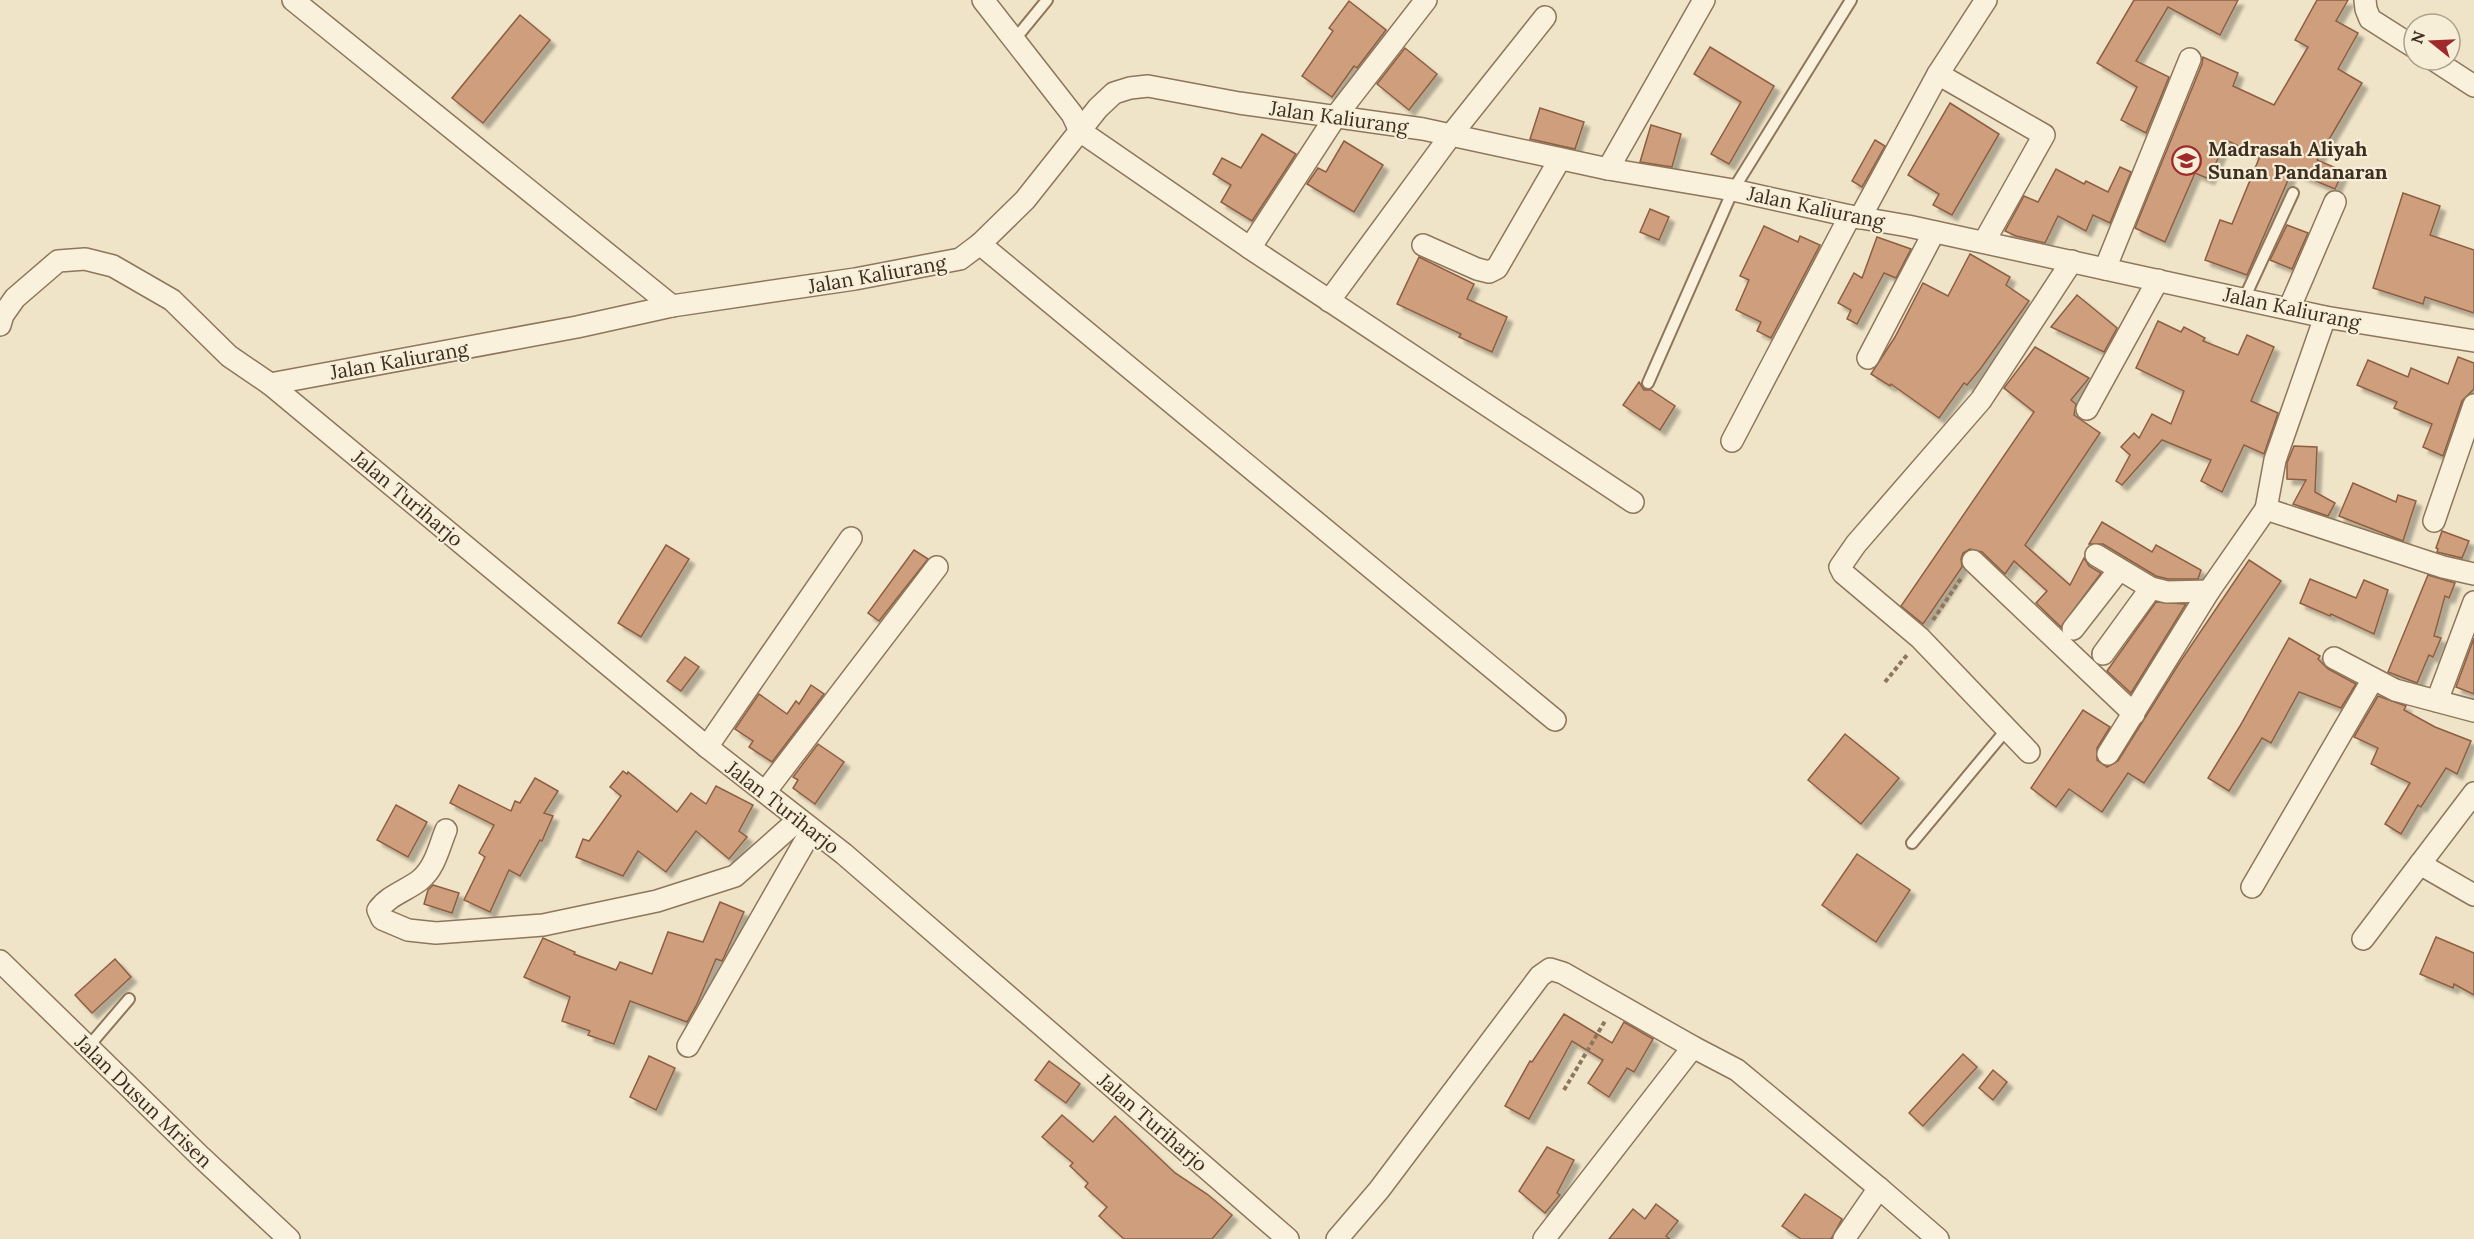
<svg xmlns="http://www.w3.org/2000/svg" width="2474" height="1239" font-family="Lora,serif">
  <defs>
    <filter id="shadow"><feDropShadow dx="5.5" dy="5.5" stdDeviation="1.5" flood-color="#0004"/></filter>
  </defs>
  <rect width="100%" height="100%" fill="#f0e4c8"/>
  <g fill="#cf9f7d" stroke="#8d5f41" stroke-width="1.5" filter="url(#shadow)">
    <polygon points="2134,0 2238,0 2220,35 2168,7 2136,61 2169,77 2146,133 2121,120 2137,87 2097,63"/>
    <polygon points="2317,0 2348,0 2336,21 2358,33 2338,69 2362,83 2317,160 2343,171 2335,189 2292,171 2247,275 2205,260 2220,220 2232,224 2260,156 2226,140 2209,179 2195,173 2165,242 2135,228 2202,64 2203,57 2238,73 2233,86 2274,105 2308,47 2295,40"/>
    <polygon points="1349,1 1386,30 1357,68 1354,66 1332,97 1302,76 1333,31 1329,28"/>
    <polygon points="520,15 550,40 483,123 452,98"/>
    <polygon points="1710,47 1774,86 1729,164 1711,154 1741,102 1694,74"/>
    <polygon points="1405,48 1437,74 1409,110 1377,84"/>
    <polygon points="1950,103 1999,134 1952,215 1933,205 1939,194 1908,175"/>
    <polygon points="1540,108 1584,122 1575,149 1530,139"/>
    <polygon points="1651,125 1681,134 1672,167 1640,162"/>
    <polygon points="1262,134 1296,154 1252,221 1221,202 1231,185 1213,174 1222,158 1241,168"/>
    <polygon points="1875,140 1885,146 1862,187 1852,181"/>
    <polygon points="1344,141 1383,165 1354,212 1307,184 1318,168 1326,172"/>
    <polygon points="2120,167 2131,172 2110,223 2093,215 2086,231 2058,216 2045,243 2016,236 2005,231 2024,196 2038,202 2056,169 2084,184 2086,181 2108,192"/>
    <polygon points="2403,193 2440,206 2430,235 2474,250 2474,313 2425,297 2423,304 2373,288"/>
    <polygon points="1650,209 1669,217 1659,240 1640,232"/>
    <polygon points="2287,225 2308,233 2292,269 2270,260"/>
    <polygon points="1764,226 1798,242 1800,236 1820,245 1771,338 1757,331 1761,322 1736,310 1749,280 1740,276"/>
    <polygon points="1877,237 1911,249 1896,278 1884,273 1857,324 1847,319 1851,310 1838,303 1854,273 1862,278"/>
    <polygon points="1970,254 2010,277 2006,285 2029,301 1981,368 1967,385 1964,383 1939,418 1891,384 1890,386 1871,374 1895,337 1923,283 1948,296"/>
    <polygon points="1419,257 1474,284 1467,299 1507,317 1492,352 1459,337 1461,334 1397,304"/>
    <polygon points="2077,295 2117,328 2104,352 2051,327"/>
    <polygon points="2158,321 2181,332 2184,327 2205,338 2203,341 2238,355 2247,335 2274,347 2251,401 2278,413 2264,454 2244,445 2222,492 2201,481 2211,460 2162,440 2122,485 2116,481 2130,455 2121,447 2134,433 2139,438 2152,414 2171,424 2184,391 2136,368"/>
    <polygon points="2035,347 2089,378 2071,400 2076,404 2074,415 2100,433 2025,545 2070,585 2084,558 2089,566 2101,573 2061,627 2036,603 2047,591 2014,561 2005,574 1982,552 1970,549 1963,553 1961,559 1962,567 1923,624 1901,606 2034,412 2004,388"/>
    <polygon points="2458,357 2474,363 2474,389 2462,401 2443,456 2423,447 2432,424 2394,408 2397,402 2357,385 2368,360 2408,377 2411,368 2448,384"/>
    <polygon points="1639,382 1644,390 1651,390 1675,406 1660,430 1623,405"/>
    <polygon points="2294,446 2317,447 2315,492 2335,503 2328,516 2293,504 2306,480 2287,479 2287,463"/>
    <polygon points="2353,483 2396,502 2398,495 2416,501 2403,541 2339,516"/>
    <polygon points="2102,522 2152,552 2156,545 2201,570 2198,579 2168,579 2156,576 2103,544 2089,544"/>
    <polygon points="2442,531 2469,541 2462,558 2437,552 2438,549 2436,548"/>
    <polygon points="666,545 689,559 641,637 618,623"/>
    <polygon points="914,550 928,559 879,621 868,613"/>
    <polygon points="2249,560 2281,581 2144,783 2128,773 2102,812 2069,789 2056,807 2031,788 2083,710 2110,727 2097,748 2097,760 2107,767 2118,761 2180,662"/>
    <polygon points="2428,575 2455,583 2449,598 2445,596 2434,636 2441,638 2433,657 2429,655 2417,683 2388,672"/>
    <polygon points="2310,579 2356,598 2364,580 2388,590 2374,634 2331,614 2330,616 2300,603"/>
    <polygon points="2156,602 2186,604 2131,693 2107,671"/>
    <polygon points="2289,638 2320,656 2318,659 2328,669 2356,684 2341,708 2299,692 2271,743 2262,738 2229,791 2208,778 2240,726"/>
    <polygon points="2474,638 2474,694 2456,687"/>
    <polygon points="685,657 699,667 681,691 667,681"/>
    <polygon points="811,685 824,694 772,762 749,747 753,741 735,729 759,694 787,714 796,701 799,704"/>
    <polygon points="2378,696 2406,706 2404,710 2435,727 2471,741 2457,774 2446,768 2421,807 2418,805 2401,834 2385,824 2410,783 2371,764 2378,748 2354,737"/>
    <polygon points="1845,734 1899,778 1861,824 1808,780"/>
    <polygon points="818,744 844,762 815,804 793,788 798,780 793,777"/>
    <polygon points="623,771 627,774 628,772 677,812 691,793 706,804 716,786 753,805 739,831 747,837 729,859 696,831 666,872 638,851 623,876 576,857 583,839 589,841 621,796 610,787"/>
    <polygon points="535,778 558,791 544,813 553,816 542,841 540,840 520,876 509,870 490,912 464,900 485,857 479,853 494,825 450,803 459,785 511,811 515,801 520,803"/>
    <polygon points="396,805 427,822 408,857 377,840"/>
    <polygon points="1857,854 1910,890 1876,942 1822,905"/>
    <polygon points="433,885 459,893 452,913 424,904 428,890"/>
    <polygon points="720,902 744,912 724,957 722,961 716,959 697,1004 687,1022 630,1001 614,1044 588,1035 590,1031 562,1021 570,997 524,977 543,938 575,952 574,954 616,970 620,962 652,974 668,932 703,942"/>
    <polygon points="2436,937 2474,953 2474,995 2454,984 2453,988 2420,974"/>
    <polygon points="115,959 131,977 92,1013 75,995"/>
    <polygon points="1564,1014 1612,1043 1624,1022 1653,1039 1634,1072 1627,1068 1609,1097 1588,1083 1603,1060 1572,1041 1529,1119 1505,1106 1530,1061 1532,1062"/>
    <polygon points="1963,1054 1977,1067 1923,1126 1909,1113"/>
    <polygon points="649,1056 675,1068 656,1110 630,1097"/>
    <polygon points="1049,1061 1080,1084 1066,1103 1035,1080"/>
    <polygon points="1993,1070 2007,1082 1993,1100 1979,1088"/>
    <polygon points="1062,1115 1093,1142 1115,1116 1175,1173 1207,1194 1232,1215 1212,1239 1124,1239 1099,1216 1107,1207 1085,1187 1088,1183 1070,1166 1073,1163 1042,1137"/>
    <polygon points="1547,1147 1574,1160 1557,1193 1560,1195 1545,1213 1519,1191"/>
    <polygon points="1805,1194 1842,1219 1831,1239 1801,1239 1782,1226"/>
    <polygon points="1656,1204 1678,1221 1666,1236 1670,1239 1609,1239 1633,1209 1645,1219"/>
  </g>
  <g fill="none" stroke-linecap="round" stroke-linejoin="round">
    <defs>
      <g id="service">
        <polyline points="1015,39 1047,0"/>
        <polyline points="2244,299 2293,193"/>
        <polyline points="1648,383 1733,190 1851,0"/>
        <polyline points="1912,843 2007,729"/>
        <polyline points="88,1047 129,999"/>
      </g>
      <g id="minor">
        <polyline points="293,0 672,306"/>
        <polyline points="983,0 1072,114 1080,131 1250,248 1633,502"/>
        <polyline points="2365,0 2366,9 2370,19 2414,47"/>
        <polyline points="2434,60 2474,86"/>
        <polyline points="1938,74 2044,135 1984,242"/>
        <polyline points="1608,169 1704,0"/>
        <polyline points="1860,218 1938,74 1986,0"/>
        <polyline points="980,244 1555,720"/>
        <polyline points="1423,245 1477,269 1489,272 1497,268 1560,159"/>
        <polyline points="1250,248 1336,116 1426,0"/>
        <polyline points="2105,269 2190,59"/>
        <polyline points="1329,301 1451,135 1545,17"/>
        <polyline points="2289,309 2335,202"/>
        <polyline points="2325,317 2275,460 2266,509 2443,567 2474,574"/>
        <polyline points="0,325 3,315 15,298 58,261 85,259 113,266 172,300 229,356 270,384 707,747 844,854 1288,1239"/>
        <polyline points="1868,358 1934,232"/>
        <polyline points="270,384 577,327 672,306 855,279 960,259 980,244 1025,200 1098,108 1114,93 1130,88 1148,86 1239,103 1423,129 1608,169 1733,190 1850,216 1908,226 2325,317 2474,341"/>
        <polyline points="2087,409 2158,280"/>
        <polyline points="1732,441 1850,216"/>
        <polyline points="2434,521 2474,405"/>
        <polyline points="2096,555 2151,588 2167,592 2209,591"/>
        <polyline points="1973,561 2134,714"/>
        <polyline points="2073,629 2119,570"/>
        <polyline points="2103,654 2151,588"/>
        <polyline points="2334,658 2395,690 2474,711"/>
        <polyline points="2437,701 2474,602"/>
        <polyline points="707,747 851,538"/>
        <polyline points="2029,752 1920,638 1843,573 1840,567 1856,544 1981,400 2072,261"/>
        <polyline points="2108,754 2209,591 2266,509"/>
        <polyline points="765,792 937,567"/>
        <path d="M446 830C439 847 435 868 420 880 406 891 389 895 378 910L382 919 408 930 436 933 543 925 657 901 735 876 798 820"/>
        <polyline points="2420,864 2474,895"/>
        <polyline points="2252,887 2373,679"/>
        <polyline points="2363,939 2474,793"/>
        <polyline points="0,961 201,1157 289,1239"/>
        <polyline points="688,1046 811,831"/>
        <polyline points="1337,1239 1379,1190 1540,976 1550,969 1563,973 1693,1047 1737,1070 1879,1188"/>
        <polyline points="1544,1239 1693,1047"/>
        <polyline points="1844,1239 1879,1188 1938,1239"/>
      </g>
    </defs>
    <use href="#service" stroke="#8d765c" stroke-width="14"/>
    <use href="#minor" stroke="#8d765c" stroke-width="24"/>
    <g stroke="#8d765c" stroke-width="4" stroke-dasharray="4.5 3" stroke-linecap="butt">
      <polyline points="1933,620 1962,577"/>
      <polyline points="1885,682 1907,655"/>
      <polyline points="1564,1090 1605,1021"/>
    </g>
    <use href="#service" stroke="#faf1dc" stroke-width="10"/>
    <use href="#minor" stroke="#faf1dc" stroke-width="21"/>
  </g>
  <defs>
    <symbol id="school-ring" viewBox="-11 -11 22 22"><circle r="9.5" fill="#f7eed8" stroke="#9e2a2b" stroke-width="1.5"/><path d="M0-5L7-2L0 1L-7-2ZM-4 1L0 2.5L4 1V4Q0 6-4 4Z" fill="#9e2a2b"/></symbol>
  </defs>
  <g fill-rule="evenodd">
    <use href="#school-ring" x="2170" y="144" width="33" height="33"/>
  </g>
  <g text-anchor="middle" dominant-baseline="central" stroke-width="4.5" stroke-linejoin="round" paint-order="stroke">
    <g font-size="20" fill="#3d2e20" stroke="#f7eed8">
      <text transform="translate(1339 117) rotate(8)">Jalan Kaliurang</text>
      <text transform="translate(1816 207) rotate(12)">Jalan Kaliurang</text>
      <text transform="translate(877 274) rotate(-10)">Jalan Kaliurang</text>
      <text transform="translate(2292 308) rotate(12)">Jalan Kaliurang</text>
      <text transform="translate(399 360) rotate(-10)">Jalan Kaliurang</text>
      <text transform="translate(408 498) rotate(40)">Jalan Turiharjo</text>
      <text transform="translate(783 807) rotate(38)">Jalan Turiharjo</text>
      <text transform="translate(144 1101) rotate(44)">Jalan Dusun Mrisen</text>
      <text transform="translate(1153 1122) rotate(41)">Jalan Turiharjo</text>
    </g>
    <g font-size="20" font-weight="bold" fill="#3d2e20" stroke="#f7eed8" text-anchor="start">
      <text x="2208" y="148">Madrasah Aliyah<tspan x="2208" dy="23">Sunan Pandanaran</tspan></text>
    </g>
  </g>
  <g transform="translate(2432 42) rotate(288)"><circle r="28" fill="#f7eed8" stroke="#ada18e" stroke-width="1.5"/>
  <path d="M0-4.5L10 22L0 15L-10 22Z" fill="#9e2a2b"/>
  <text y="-9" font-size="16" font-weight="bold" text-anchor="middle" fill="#3d2e20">N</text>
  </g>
</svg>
